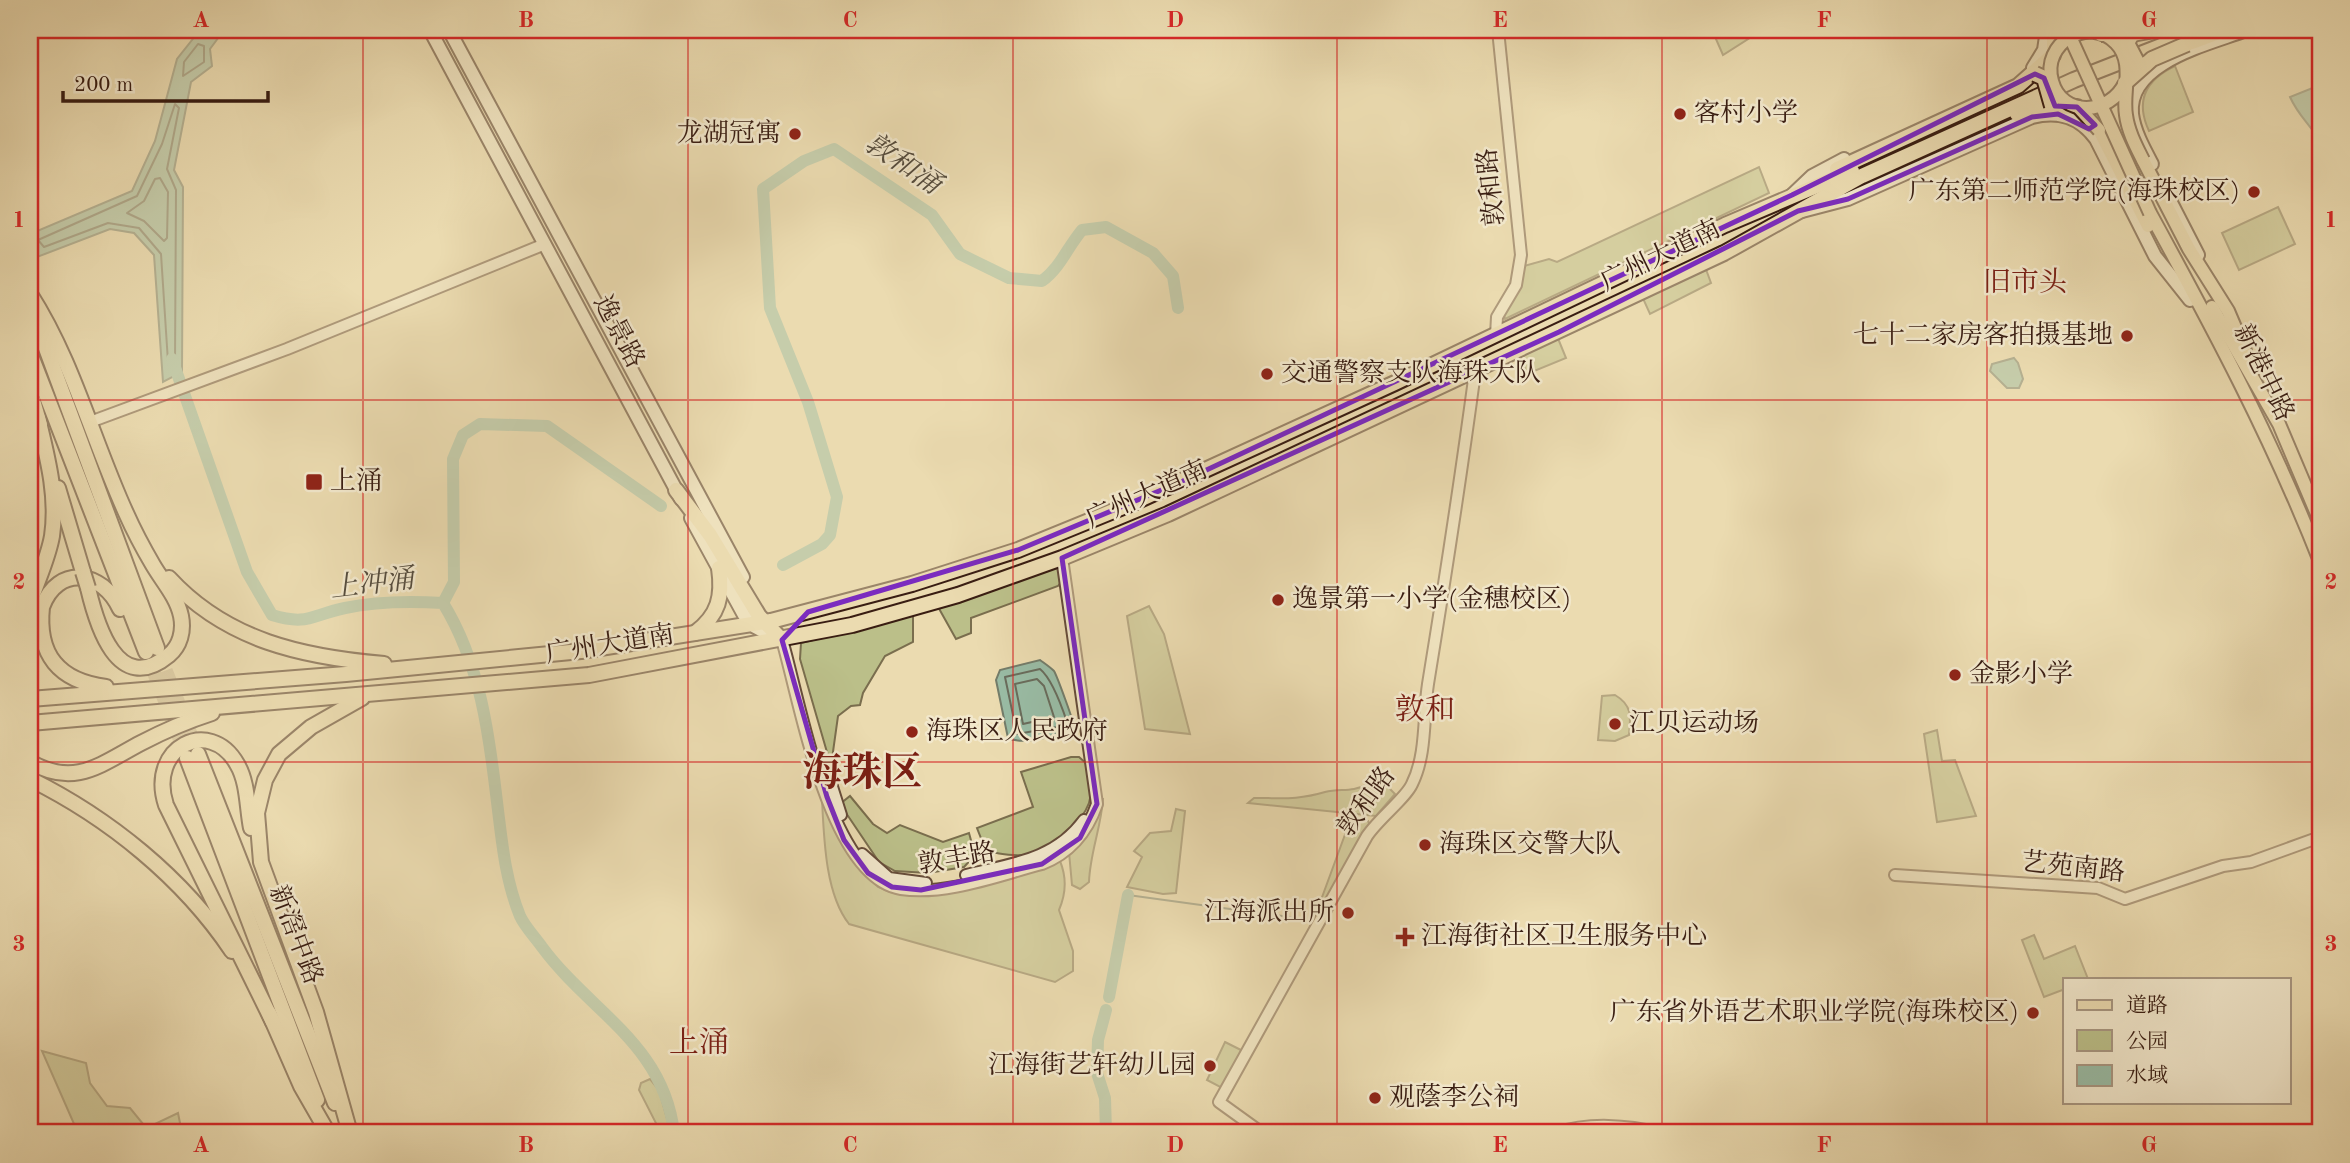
<svg xmlns="http://www.w3.org/2000/svg" width="2350" height="1163" font-family="'Old Standard TT','Noto Serif SC',serif">
  <rect width="100%" height="100%" fill="#ebdbb0"/>
  <filter id="stains"><feTurbulence type="fractalNoise" baseFrequency=".00286" numOctaves="4"/><feColorMatrix values="0 0 0 0 .2 0 0 0 0 .09 0 0 0 0 .02 0 0 0 .5 -.17"/></filter>
  <radialGradient id="worn" r=".72"><stop offset=".6" stop-color="#630" stop-opacity="0"/><stop offset="1" stop-color="#630" stop-opacity=".3"/></radialGradient>
  <g fill="#bbbf89" stroke="#7a6e4e" stroke-width="2">
    <polygon points="1712,30 1757,30 1759,32 1723,55"/>
    <path d="M2175 66 2193 112 2149 131C2135 101 2145 80 2175 66Z"/>
    <polygon points="1759,167 1769,193 1505,319 1503,312 1524,266 1549,259 1557,262"/>
    <polygon points="2278,207 2295,244 2239,270 2222,233"/>
    <polygon points="1704,264 1711,283 1650,314 1641,294"/>
    <polygon points="1557,336 1566,358 1527,374 1518,352"/>
    <polygon points="1060,563 1061,582 1058,586 971,618 971,633 956,639 937,605"/>
    <polygon points="1149,606 1164,634 1190,734 1145,729 1127,616"/>
    <polygon points="913,615 913,642 885,656 863,693 860,705 851,706 838,716 831,766 800,659 801,643"/>
    <path d="M1615 695C1632 705 1631 716 1629 735L1615 741 1598 740 1602 696Z"/>
    <polygon points="1937,730 1942,761 1955,760 1976,816 1937,822 1924,734"/>
    <path d="M1071 757H1079L1088 765C1090 777 1093 791 1089 803 1082 823 1051 849 1031 854 1016 857 1001 854 986 851L977 828 1033 807 1021 772Z"/>
    <path d="M821 782 869 878 878 887 890 892 916 895 1040 869 1060 861C1067 878 1066 894 1059 910L1073 951V971L1055 982 849 924C822 890 824 823 821 782Z"/>
    <path d="M1368 784 1388 787 1395 794 1376 816 1248 803 1254 798C1283 798 1298 800 1325 792 1341 788 1351 793 1368 784Z"/>
    <polygon points="850,796 873,824 887,833 900,825 943,842 969,833 975,855 964,867 928,873 895,871 879,862 840,804"/>
    <path d="M1099 799H1103C1101 828 1090 853 1089 882L1080 889 1072 885 1069 852Z"/>
    <polygon points="1176,809 1185,811 1176,893 1163,894 1127,887 1142,857 1134,851 1150,833 1171,831"/>
    <polygon points="1350,821 1368,821 1370,825 1324,906 1314,919"/>
    <polygon points="2034,935 2044,959 2075,946 2088,979 2065,979 2065,989 2044,997 2022,940"/>
    <polygon points="1225,1042 1243,1051 1224,1089 1207,1080"/>
    <polygon points="42,1051 86,1063 90,1083 107,1106 130,1108 143,1124 153,1125 178,1113 182,1133 78,1133"/>
    <polygon points="650,1079 659,1090 671,1133 661,1133 639,1090 641,1083"/>
  </g>
  <g fill="#99bca5" stroke="#737c6a" stroke-width="2">
    <polygon points="200,30 224,30 210,49 212,66 191,82 174,170 183,187 182,372 163,382 154,255 134,233 110,229 37,257 30,234 132,191 155,141 177,59"/>
    <path d="M2320 85V142C2311 125 2299 117 2290 97Z"/>
    <polygon points="2014,358 2018,363 2023,379 2019,388 2007,388 1990,371 1992,364"/>
    <path d="M1040 660C1044 663 1050 667 1054 671 1057 676 1074 722 1074 727 1057 735 1027 746 1008 738L996 680 1000 670Z"/>
  </g>
  <g fill="none" stroke-linecap="round" stroke-linejoin="round">
    <g stroke="#696c5c" stroke-width="2">
      <polygon points="198,44 204,46 204,62 183,76 184,62"/>
      <polygon points="175,104 179,108 167,169 176,190 175,362 172,365 168,362 161,254 139,228 108,223 44,247 38,240 137,196 162,144"/>
      <polygon points="160,178 168,192 167,238 164,241 144,221 127,213 144,201 155,179"/>
      <path d="M1040 669C1051 678 1062 707 1067 722L1057 727 1017 734 1005 677Z"/>
      <polygon points="1037,679 1044,686 1054,717 1023,724 1015,684"/>
    </g>
    <polyline stroke="#737c6a" stroke-width="2" points="1128,895 1304,919"/>
    <g stroke="#99bca5" stroke-width="12">
      <path d="M172 359 247 572 272 615C308 626 311 615 345 608 378 601 410 601 443 603 480 663 489 733 497 802 502 842 505 879 520 916 525 927 535 937 542 947 590 1012 664 1044 674 1133"/>
      <path d="M783 565 822 544 830 535 837 497 808 402 770 308 763 189 804 161 834 149 932 215 960 254 1009 278 1042 281C1060 268 1067 248 1082 230L1106 227 1153 253 1173 276 1178 308"/>
      <polyline points="443,603 454,582 453,459 463,435 480,424 547,426 661,506"/>
      <polyline points="1109,997 1128,895"/>
      <polyline points="1106,1133 1105,1098 1097,1073 1098,1040 1106,1010"/>
    </g>
    <g stroke="#c7b590" stroke-width="14" stroke-dasharray="14 7" stroke-linecap="butt">
      <polyline points="158,651 198,753"/>
      <polyline points="146,652 186,755"/>
    </g>
    <defs>
      <g id="tertiary">
        <polyline points="1496,335 1497,317 1516,285 1521,255 1498,30"/>
        <polyline points="90,422 287,349 545,244"/>
        <path d="M782 640C800 701 829 878 901 889 946 896 999 875 1042 864 1070 853 1087 833 1097 804L1062 558"/>
        <polyline points="828,774 841,815"/>
        <polyline points="862,854 889,878 926,883"/>
        <path d="M966 875C1011 864 1055 860 1084 820"/>
        <polyline points="1895,875 2098,888 2125,899 2223,866 2251,862 2320,837"/>
        <path d="M1262 1133 1219 1102 1367 836C1379 818 1406 798 1412 784 1427 754 1423 716 1428 684 1445 580 1461 476 1475 372"/>
        <path d="M1557 1133C1588 1122 1628 1125 1660 1133"/>
      </g>
      <g id="secondary">
        <polyline points="430,30 681,499"/>
        <polyline points="449,30 743,577"/>
        <polyline points="2033,68 2044,50 2047,30"/>
        <path d="M2152 164C2144 149 2134 131 2132 114 2127 62 2210 44 2246 30"/>
        <polyline points="2163,187 2198,255"/>
        <polyline points="1792,195 1812,176 1844,159"/>
        <path d="M1802 211 1848 199 2032 117C2059 110 2080 117 2096 139L2155 256 2190 300"/>
        <polyline points="691,518 744,615 755,627 778,639"/>
      </g>
      <g id="primary">
        <polyline points="2053,55 2053,30"/>
        <polyline points="2099,130 2148,226"/>
        <polyline points="2143,160 2189,249 2228,311 2245,351"/>
        <path d="M2150 213C2214 330 2271 437 2320 561"/>
        <polyline points="2212,307 2279,424 2320,521"/>
      </g>
      <g id="trunk">
        <polyline points="2192,42 2224,30"/>
        <polyline points="2017,114 2046,106 2077,107"/>
        <polyline points="1837,169 2018,86 2053,55"/>
        <path d="M30 294C73 361 93 441 126 513 134 531 143 548 153 565 163 582 177 597 181 616 184 631 180 646 169 655 117 698 96 622 88 588"/>
        <polyline points="30,305 157,648"/>
        <polyline points="30,353 146,652"/>
        <polyline points="30,390 40,425"/>
        <polyline points="58,488 83,572"/>
        <polyline points="676,490 710,535 759,616 782,640"/>
        <path d="M169 578C227 641 303 657 384 664"/>
        <path d="M30 603C37 581 48 559 52 536 58 496 47 456 38 418"/>
        <path d="M695 633C719 615 723 596 719 568"/>
        <path d="M106 687C59 681 37 655 42 607 58 564 103 571 120 609"/>
        <polyline points="30,699 346,674 581,651 771,621 912,584 1018,550 1133,503 1395,383 1725,225 1852,171"/>
        <polyline points="30,723 589,675 852,625 958,595 1062,558 1168,514 1724,253 1862,176 2074,80 2202,30"/>
        <polyline points="198,754 335,1103"/>
        <polyline points="187,758 317,1100"/>
        <path d="M30 762C75 788 101 764 141 743 164 731 187 721 212 713"/>
        <path d="M30 779C109 818 183 878 232 951"/>
        <path d="M251 828C247 808 248 782 237 764 210 716 147 747 166 805L273 1022"/>
        <polyline points="269,1013 301,1086 328,1133"/>
        <polyline points="350,1133 316,1012 261,862 257,813 265,780 279,754 311,727 362,698"/>
      </g>
    </defs>
    <use href="#tertiary" stroke="#664c3a" stroke-width="14"/>
    <use href="#secondary" stroke="#391d12" stroke-width="16"/>
    <use href="#primary" stroke="#391d12" stroke-width="16"/>
    <use href="#trunk" stroke="#391d12" stroke-width="18"/>
    <use href="#tertiary" stroke="#f2e8cc" stroke-width="10"/>
    <use href="#secondary" stroke="#f2e8cc" stroke-width="12"/>
    <use href="#primary" stroke="#ebdbb0" stroke-width="12"/>
    <use href="#trunk" stroke="#ebdbb0" stroke-width="14"/>
    <defs>
      <g id="primary-bridge">
        <polyline points="2067,30 2150,213"/>
        <path d="M2125 83C2110 115 2062 118 2052 81 2041 43 2089 15 2116 43 2135 62 2122 92 2126 115 2128 131 2136 146 2143 160"/>
        <polyline points="2078,107 2099,130"/>
      </g>
      <g id="trunk-bridge">
        <polyline points="2101,34 2132,34 2155,30"/>
        <polyline points="2132,34 2127,43 2139,66 2146,64"/>
        <polyline points="2035,74 2044,78 2052,106"/>
        <polyline points="2125,83 2152,59 2187,44"/>
        <polyline points="83,572 88,588"/>
      </g>
    </defs>
    <use href="#primary-bridge" stroke="#391d12" stroke-width="16" stroke-linecap="butt"/>
    <use href="#trunk-bridge" stroke="#391d12" stroke-width="18" stroke-linecap="butt"/>
    <use href="#primary-bridge" stroke="#ebdbb0" stroke-width="12"/>
    <use href="#trunk-bridge" stroke="#ebdbb0" stroke-width="14"/>
  </g>
  <path d="M0 0H2350V1163H0ZM2035 74 2044 78 2055 106 2077 107 2095 125 2089 129 2058 114 2032 117 1848 199 1798 211 1559 332 1062 558 1097 804 1080 838 1042 864 921 890 892 887 868 873 844 840 827 797 782 640 808 612 1018 550 1183 481 1792 195Z" fill="#ebdbb0" fill-opacity=".55" fill-rule="evenodd"/>
  <path fill="none" stroke="#7b2cbf" stroke-width="5" stroke-linejoin="round" d="M2035 74 2044 78 2055 106 2077 107 2095 125 2089 129 2058 114 2032 117 1848 199 1798 211 1559 332 1062 558 1097 804 1080 838 1042 864 921 890 892 887 868 873 844 840 827 797 782 640 808 612 1018 550 1183 481 1792 195Z"/>
  <path fill="none" stroke="#d62828" stroke-width="2" stroke-opacity="0.55" d="M363 30V1133M688 30V1133M1013 30V1133M1337 30V1133M1662 30V1133M1987 30V1133M30 400H2320M30 762H2320"/>
  <g fill="#8f2418" stroke="#f2e8cc" stroke-width="2.5">
    <circle cx="1680" cy="114" r="7"/>
    <circle cx="795" cy="134" r="7"/>
    <circle cx="2254" cy="192" r="7"/>
    <circle cx="2127" cy="336" r="7"/>
    <circle cx="1267" cy="374" r="7"/>
    <rect x="305" y="473" width="18" height="18" rx="3.5"/>
    <circle cx="1278" cy="600" r="7"/>
    <circle cx="1955" cy="675" r="7"/>
    <circle cx="1615" cy="724" r="7"/>
    <circle cx="912" cy="732" r="7"/>
    <circle cx="1425" cy="845" r="7"/>
    <circle cx="1348" cy="913" r="7"/>
    <path d="M1401.5 926.5h7v7h7v7h-7v7h-7v-7h-7v-7h7z"/>
    <circle cx="2033" cy="1013" r="7"/>
    <circle cx="1210" cy="1066" r="7"/>
    <circle cx="1375" cy="1098" r="7"/>
  </g>
  <g text-anchor="middle" dominant-baseline="central" stroke-width="5" stroke-linejoin="round" paint-order="stroke">
    <g font-size="26" fill="#391d12" stroke="#f2e8cc" text-anchor="start">
      <text x="1694" y="114">客村小学</text>
      <text x="781" y="134" text-anchor="end">龙湖冠寓</text>
      <text x="2240" y="192" text-anchor="end">广东第二师范学院(海珠校区)</text>
      <text x="2113" y="336" text-anchor="end">七十二家房客拍摄基地</text>
      <text x="1281" y="374">交通警察支队海珠大队</text>
      <text x="330" y="482">上涌</text>
      <text x="1292" y="600">逸景第一小学(金穗校区)</text>
      <text x="1969" y="675">金影小学</text>
      <text x="1629" y="724">江贝运动场</text>
      <text x="926" y="732">海珠区人民政府</text>
      <text x="1439" y="845">海珠区交警大队</text>
      <text x="1334" y="913" text-anchor="end">江海派出所</text>
      <text x="1421" y="937">江海街社区卫生服务中心</text>
      <text x="2019" y="1013" text-anchor="end">广东省外语艺术职业学院(海珠校区)</text>
      <text x="1196" y="1066" text-anchor="end">江海街艺轩幼儿园</text>
      <text x="1389" y="1098">观蔭李公祠</text>
    </g>
    <g font-size="26" fill="#391d12" stroke="#f2e8cc">
      <text transform="translate(1492 187) rotate(-96)">敦和路</text>
      <text transform="translate(1661 256) rotate(-26)">广州大道南</text>
      <text transform="translate(618 332) rotate(62)">逸景路</text>
      <text transform="translate(2263 373) rotate(64)">新港中路</text>
      <text transform="translate(1147 495) rotate(-24)">广州大道南</text>
      <text transform="translate(610 645) rotate(-9)">广州大道南</text>
      <text transform="translate(1367 802) rotate(-54)">敦和路</text>
      <text transform="translate(957 859) rotate(-10)">敦丰路</text>
      <text transform="translate(2073 868) rotate(6)">艺苑南路</text>
      <text transform="translate(295 935) rotate(69)">新滘中路</text>
    </g>
    <g font-size="28" font-style="italic" fill="#564d3e" stroke="#f2e8cc">
      <text transform="translate(902 165) rotate(34)">敦和涌</text>
      <text transform="translate(372 585) rotate(-7)">上冲涌</text>
    </g>
    <g font-size="28" fill="#7a1f14" stroke="#f2e8cc">
      <text x="2025" y="284">旧市头</text>
    </g>
    <g font-size="30" fill="#7a1f14" stroke="#f2e8cc">
      <text x="1425" y="711">敦和</text>
      <text x="699" y="1044">上涌</text>
    </g>
    <g font-size="40" font-weight="bold" fill="#7a1f14" stroke="#f2e8cc">
      <text x="862" y="775">海珠区</text>
    </g>
  </g>
  <rect width="2350" height="1163" fill="none" stroke="#ebdbb0" stroke-width="77"/>
  <rect x="2063" y="978" width="228" height="126" fill="#f2e8cc" stroke="#a89782" stroke-width="2"/>
  <rect x="2077" y="1000" width="35" height="10" fill="#ebdbb0" stroke="#a89782" stroke-width="2"/>
  <text x="2126" y="1012" font-size="21" fill="#391d12">道路</text>
  <rect x="2077" y="1030" width="35" height="21" fill="#bbbf89" stroke="#a89782" stroke-width="2"/>
  <text x="2126" y="1048" font-size="21" fill="#391d12">公园</text>
  <rect x="2077" y="1065" width="35" height="21" fill="#99bca5" stroke="#a89782" stroke-width="2"/>
  <text x="2126" y="1082" font-size="21" fill="#391d12">水域</text>
  <path d="M63 91v10h205v-10" fill="none" stroke="#391d12" stroke-width="3.5"/>
  <text x="74" y="91" font-size="21" fill="#391d12" stroke="#f2e8cc" stroke-width="5" paint-order="stroke">200 m</text>
  <rect x="38" y="38" width="2274" height="1086" fill="none" stroke="#d62828" stroke-width="2.5"/>
  <g font-size="23" text-anchor="middle" font-weight="bold" fill="#d62828">
    <text x="201" y="27">A</text>
    <text x="526" y="27">B</text>
    <text x="850" y="27">C</text>
    <text x="1175" y="27">D</text>
    <text x="1500" y="27">E</text>
    <text x="1824" y="27">F</text>
    <text x="2149" y="27">G</text>
    <text x="19" y="227">1</text>
    <text x="2331" y="227">1</text>
    <text x="19" y="589">2</text>
    <text x="2331" y="589">2</text>
    <text x="19" y="951">3</text>
    <text x="2331" y="951">3</text>
    <text x="201" y="1152">A</text>
    <text x="526" y="1152">B</text>
    <text x="850" y="1152">C</text>
    <text x="1175" y="1152">D</text>
    <text x="1500" y="1152">E</text>
    <text x="1824" y="1152">F</text>
    <text x="2149" y="1152">G</text>
  </g>
  <rect width="100%" height="100%" filter="url(#stains)"/>
  <rect width="100%" height="100%" fill="url(#worn)"/>
</svg>
